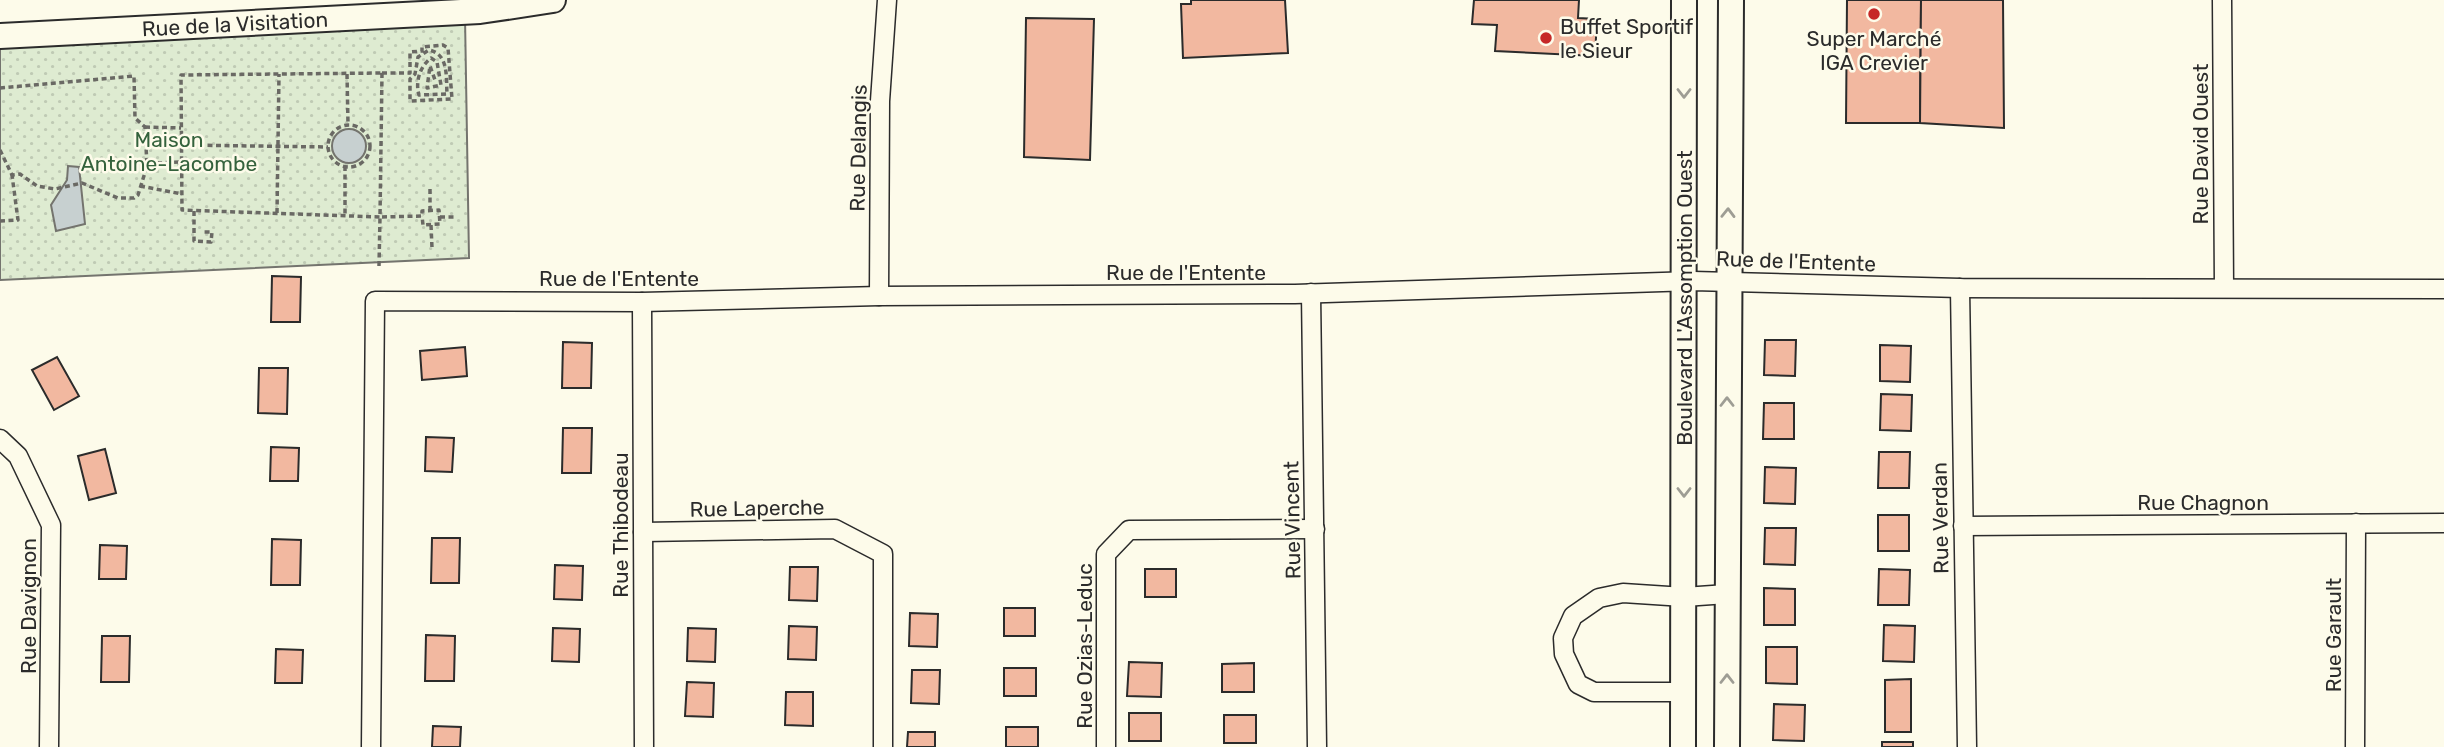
<svg xmlns="http://www.w3.org/2000/svg" width="2444" height="747" font-family="Rubik,sans-serif">
  <defs>
    <pattern id="park-dots" width="8" height="8" patternUnits="userSpaceOnUse" patternTransform="scale(1.75)"><rect width="8" height="8" fill="#deebd1"/><path d="M2 2h.1M6 6h.1" fill="none" stroke="#bfcab4" stroke-width="1.8" stroke-linecap="round"/></pattern>
  </defs>
  <rect width="100%" height="100%" fill="#fdfbea"/>
  <polygon fill="url(#park-dots)" stroke="#74746e" stroke-width="2" points="465,17 469,258 0,280 0,37"/>
  <g fill="#c7d0d0" stroke="#74746e" stroke-width="2">
    <circle cx="349" cy="146" r="17"/>
    <polygon points="68,166 79,167 85,224 56,231 51,205 67,180"/>
  </g>
  <g fill="#f2b8a0" stroke="#2b2b2b" stroke-width="2">
    <polygon points="1191,0 1285,0 1288,53 1183,58 1181,4 1191,4"/>
    <polygon points="1474,0 1579,0 1578,18 1597,19 1595,56 1495,51 1497,25 1472,24"/>
    <polygon points="1847,0 1921,0 1920,123 1846,123"/>
    <polygon points="1921,0 2003,0 2004,128 1920,123"/>
    <polygon points="1026,18 1094,19 1090,160 1024,157"/>
    <polygon points="272,276 301,277 300,322 271,322"/>
    <polygon points="1765,340 1796,340 1795,376 1764,375"/>
    <polygon points="563,342 592,343 591,388 562,388"/>
    <polygon points="1880,345 1911,346 1910,382 1880,381"/>
    <polygon points="465,347 467,376 422,380 420,351"/>
    <polygon points="57,357 79,396 54,410 32,370"/>
    <polygon points="259,368 288,368 287,414 258,413"/>
    <polygon points="1881,394 1912,395 1911,431 1880,430"/>
    <polygon points="1764,403 1794,403 1794,439 1763,439"/>
    <polygon points="563,428 592,428 591,473 562,473"/>
    <polygon points="426,437 454,438 452,472 425,471"/>
    <polygon points="271,447 299,448 298,481 270,481"/>
    <polygon points="105,449 116,493 89,500 78,456"/>
    <polygon points="1879,452 1910,452 1909,488 1878,488"/>
    <polygon points="1765,467 1796,468 1795,504 1764,503"/>
    <rect x="1878" y="515" width="31" height="36"/>
    <polygon points="1765,528 1796,528 1795,565 1764,564"/>
    <polygon points="432,538 460,538 459,583 431,583"/>
    <polygon points="272,539 301,540 300,585 271,585"/>
    <polygon points="100,545 127,546 126,579 99,579"/>
    <polygon points="555,565 583,566 582,600 554,599"/>
    <polygon points="790,567 818,567 817,601 789,600"/>
    <rect x="1145" y="569" width="31" height="28"/>
    <polygon points="1879,569 1910,570 1909,605 1878,605"/>
    <polygon points="1764,588 1795,589 1795,625 1764,625"/>
    <rect x="1004" y="608" width="31" height="28"/>
    <polygon points="910,613 938,614 937,647 909,646"/>
    <polygon points="1884,625 1915,626 1914,662 1883,661"/>
    <polygon points="789,626 817,627 816,660 788,659"/>
    <polygon points="553,628 580,629 579,662 552,661"/>
    <polygon points="688,628 716,629 715,662 687,661"/>
    <polygon points="426,635 455,636 454,681 425,681"/>
    <polygon points="102,636 130,636 129,682 101,682"/>
    <polygon points="1766,647 1797,647 1797,684 1766,683"/>
    <polygon points="276,649 303,650 302,683 275,683"/>
    <polygon points="1129,662 1162,663 1161,697 1127,696"/>
    <polygon points="1254,663 1254,692 1222,692 1222,664"/>
    <rect x="1004" y="668" width="32" height="28"/>
    <polygon points="912,670 940,670 939,704 911,703"/>
    <polygon points="1911,679 1911,732 1885,732 1885,680"/>
    <polygon points="687,682 714,683 713,717 685,716"/>
    <polygon points="786,692 813,692 813,726 785,725"/>
    <polygon points="1774,704 1805,705 1804,741 1773,740"/>
    <rect x="1129" y="713" width="32" height="28"/>
    <rect x="1224" y="715" width="32" height="28"/>
    <polygon points="433,726 461,727 460,747 432,747"/>
    <rect x="1006" y="727" width="32" height="20"/>
    <polygon points="908,732 935,732 935,747 907,747"/>
    <rect x="1882" y="742" width="31" height="5"/>
  </g>
  <g fill="none" stroke-linecap="round" stroke-linejoin="round">
    <defs>
      <g id="street">
        <polyline points="2222,0 2224,287"/>
        <polyline points="1960,288 1967,747"/>
        <polyline points="1311,293 1317,747"/>
        <polyline points="879,296 880,101 887,0"/>
        <polyline points="642,302 644,747"/>
        <polyline points="0,439 18,456 51,525 49,747"/>
        <polyline points="1963,526 2444,523"/>
        <polyline points="643,532 835,529 883,554 883,747"/>
        <polyline points="1683,692 1594,692 1578,684 1564,654 1563,638 1573,616 1599,598 1623,593 1684,597 1727,594"/>
        <polyline points="371,747 375,301 642,302 879,296 1295,294 1693,281 1960,288 2444,289"/>
        <polyline points="1106,747 1106,554 1129,530 1315,529"/>
        <polyline points="2355,747 2356,523"/>
      </g>
      <g id="secondary">
        <polyline points="0,36 480,11 553,0"/>
        <polyline points="1683,747 1684,0"/>
        <polyline points="1727,747 1731,0"/>
      </g>
    </defs>
    <use href="#street" stroke="#2b2b2b" stroke-width="21"/>
    <use href="#secondary" stroke="#2b2b2b" stroke-width="28"/>
    <g stroke="#6a6964" stroke-width="3.5" stroke-dasharray="5 3.5" stroke-linecap="butt">
      <polygon points="382,73 380,217 182,210 181,75"/>
      <path d="M382 73H410V52L422 51V47L443 45 448 48 452 99 410 101V79L415 74 418 57 429 50C449 54 446 77 447 94L419 95C415 82 420 66 431 58L437 62 441 85 427 88 430 66 435 80"/>
      <polyline points="347,74 348,124"/>
      <polyline points="0,88 134,76 135,118 145,127 147,166"/>
      <circle cx="349" cy="146" r="21"/>
      <polyline points="145,127 181,128"/>
      <polyline points="182,145 328,147"/>
      <polyline points="0,150 12,175 20,174 37,186 55,189 82,183 118,198 134,198 138,195 147,166 151,163 182,162"/>
      <polyline points="345,166 345,215"/>
      <polyline points="140,186 182,194"/>
      <polyline points="430,189 430,210"/>
      <polyline points="194,211 194,241 211,242 212,232 204,232"/>
      <polyline points="277,213 279,74"/>
      <polyline points="440,217 456,217"/>
      <polyline points="0,221 18,220 12,175"/>
      <polyline points="431,225 432,248"/>
      <polyline points="379,266 380,217 422,216 422,211 439,210 440,224 423,225 422,216"/>
    </g>
    <use href="#street" stroke="#fdfbea" stroke-width="18"/>
    <use href="#secondary" stroke="#fdfbea" stroke-width="24"/>
  </g>
  <defs><path id="oneway-chevron" d="M-2-3.5L2.5 0L-2 3.5" fill="none" stroke-width="1.6" stroke-linecap="round" stroke-linejoin="round" transform="scale(1.75)"/></defs>
  <g stroke="#9e9d94">
    <use href="#oneway-chevron" transform="translate(1684 93) rotate(90)"/>
    <use href="#oneway-chevron" transform="translate(1728 213) rotate(-89)"/>
    <use href="#oneway-chevron" transform="translate(1727 402) rotate(-90)"/>
    <use href="#oneway-chevron" transform="translate(1684 492) rotate(90)"/>
    <use href="#oneway-chevron" transform="translate(1727 679) rotate(-90)"/>
  </g>
  <g fill="#c62828" stroke="#fdfbea" stroke-width="2.5">
    <circle cx="1874" cy="14" r="7"/>
    <circle cx="1546" cy="38" r="7"/>
  </g>
  <g text-anchor="middle" dominant-baseline="central" stroke-width="5" stroke-linejoin="round" paint-order="stroke">
    <g font-size="21" fill="#2b2b2b" stroke="#fdfbea">
      <text transform="translate(235 24) rotate(-3)">Rue de la Visitation</text>
      <text transform="translate(2200 144) rotate(-90)">Rue David Ouest</text>
      <text transform="translate(858 148) rotate(-89)">Rue Delangis</text>
      <text transform="translate(1796 261) rotate(2)">Rue de l'Entente</text>
      <text x="1186" y="272">Rue de l'Entente</text>
      <text x="619" y="278">Rue de l'Entente</text>
      <text transform="translate(1684 298) rotate(-90)">Boulevard L'Assomption Ouest</text>
      <text x="2203" y="502">Rue Chagnon</text>
      <text transform="translate(757 508) rotate(-1)">Rue Laperche</text>
      <text transform="translate(1940 518) rotate(-91)">Rue Verdan</text>
      <text transform="translate(1292 520) rotate(-91)">Rue Vincent</text>
      <text transform="translate(620 525) rotate(-90)">Rue Thibodeau</text>
      <text transform="translate(28 606) rotate(-90)">Rue Davignon</text>
      <text transform="translate(2333 635) rotate(-90)">Rue Garault</text>
      <text transform="translate(1084 646) rotate(-90)">Rue Ozias-Leduc</text>
    </g>
    <g font-size="21" fill="#2b2b2b" stroke="#fdfbea" text-anchor="start">
      <text x="1560" y="26">Buffet Sportif<tspan x="1560" dy="24">le Sieur</tspan></text>
      <text x="1874" y="38" text-anchor="middle">Super Marché<tspan x="1874" dy="24">IGA Crevier</tspan></text>
    </g>
    <g font-size="21" fill="#34623c" stroke="#fdfbea">
      <text x="169" y="139">Maison<tspan x="169" dy="24">Antoine-Lacombe</tspan></text>
    </g>
  </g>
</svg>
